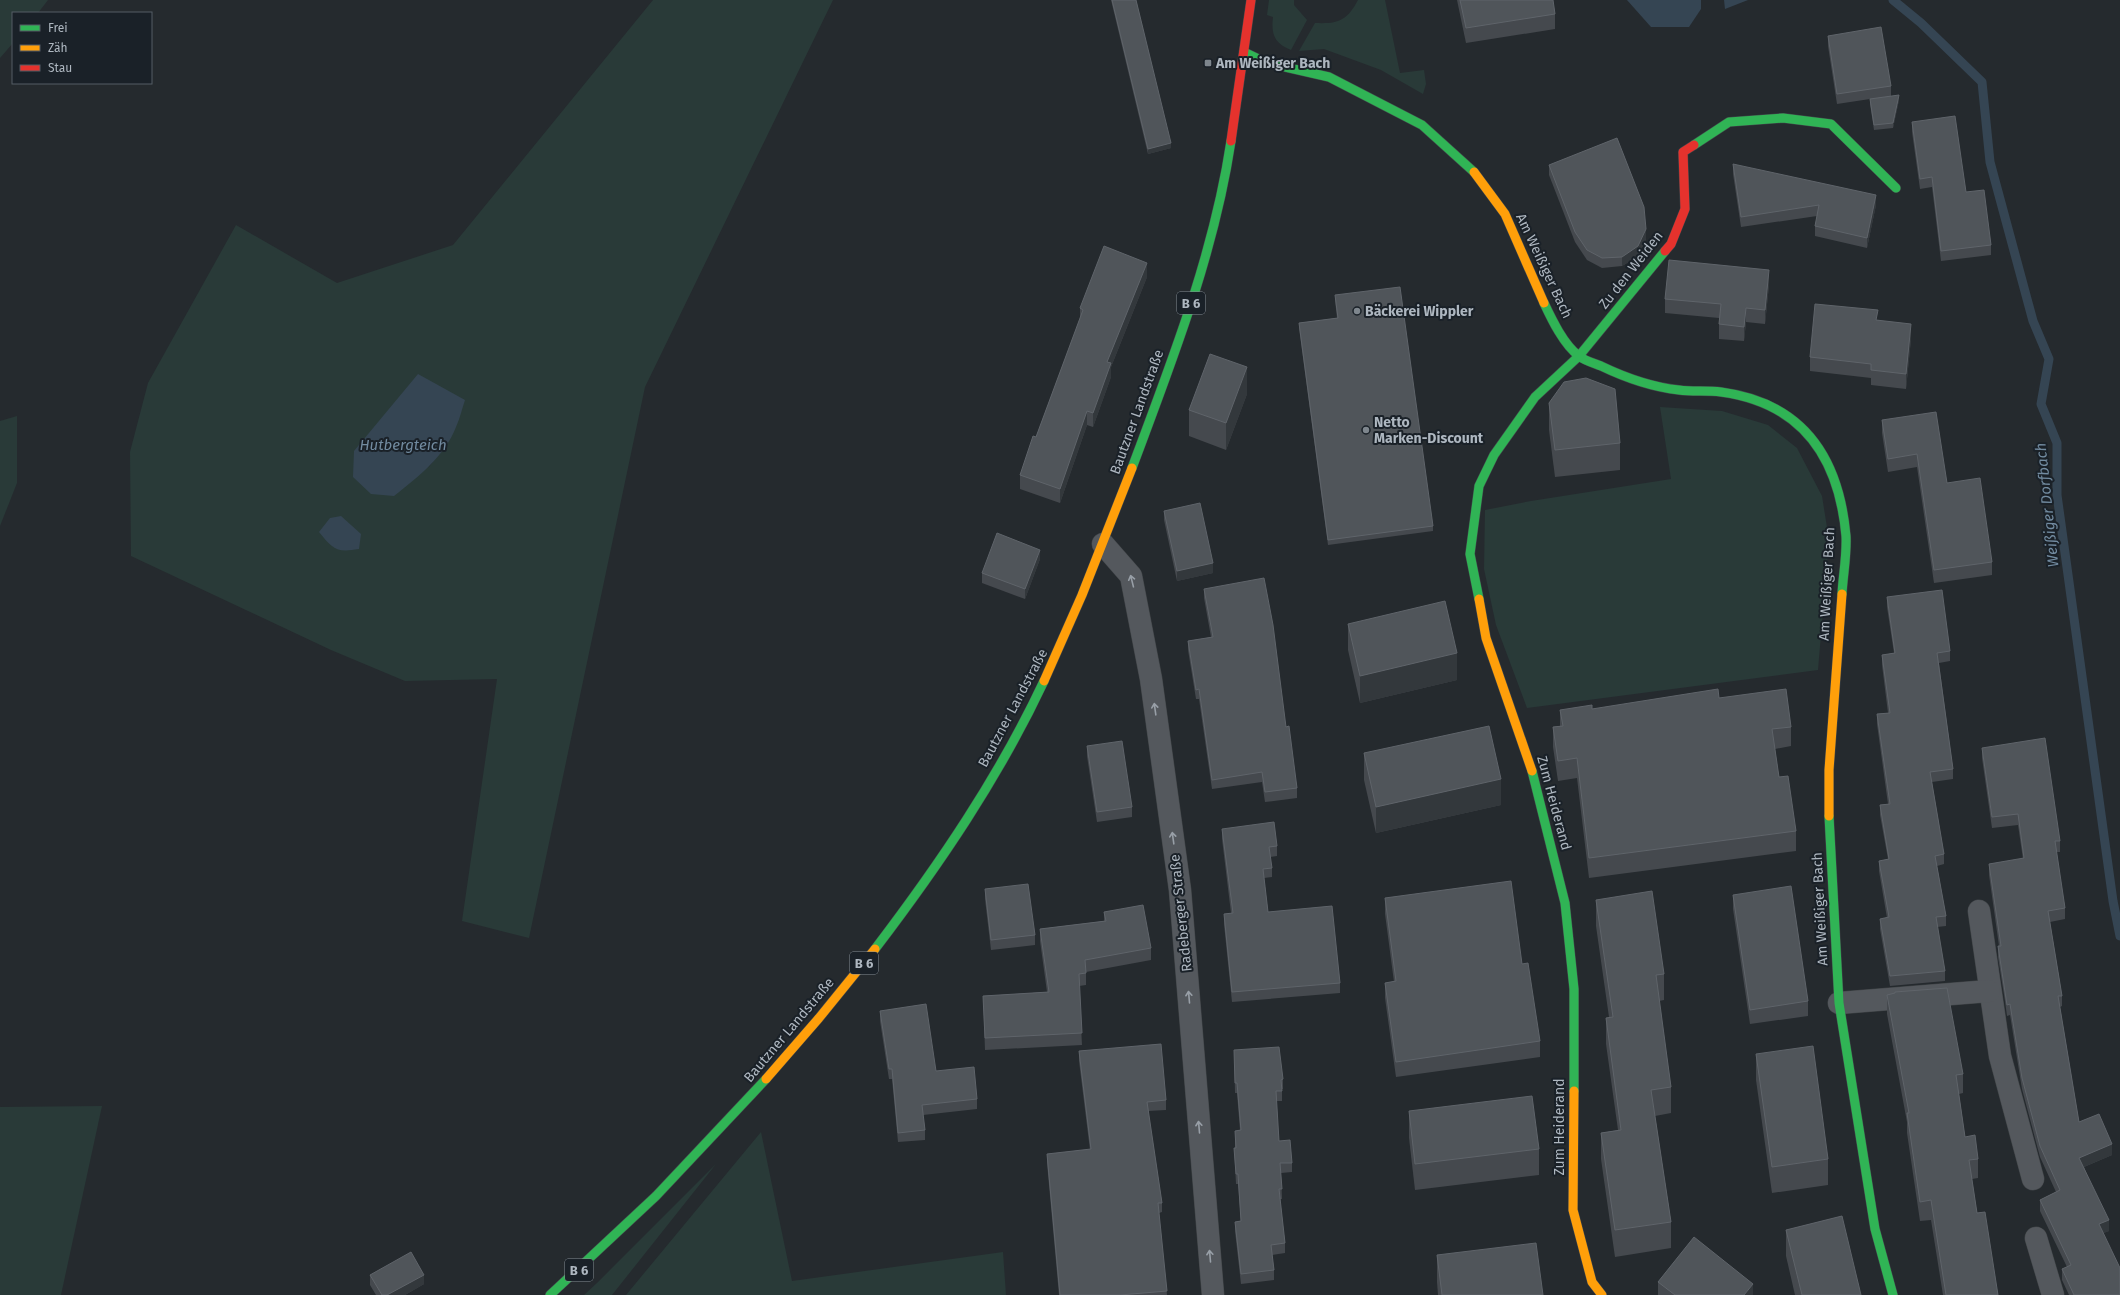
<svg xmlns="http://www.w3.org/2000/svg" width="2120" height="1295" font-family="'Fira Sans',sans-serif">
  <rect width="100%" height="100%" fill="#252a2e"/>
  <g fill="#293a38" fill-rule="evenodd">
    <polygon points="0,0 48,0 38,13 13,13 13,43 0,58"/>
    <path d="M653 0H833L645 387 529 938 462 921 497 679 405 681 331 650 131 556 130 452 148 383 236 225 337 283 453 245ZM464 400C458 427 445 447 428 468Z"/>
    <path d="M1269 0H1294V5L1307 20 1291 50C1274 43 1271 34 1273 17L1267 15Z"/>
    <path d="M1358 0H1385L1400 73 1424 70 1426 84 1423 94 1381 70 1324 49 1299 51 1315 23C1338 24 1347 21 1358 0Z"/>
    <polygon points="1660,407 1722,411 1768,425 1797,448 1822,496 1829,540 1818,670 1527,708 1496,625 1484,569 1485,510 1531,501 1671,479"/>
    <polygon points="17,416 17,483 0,526 0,421"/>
    <polygon points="102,1106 61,1295 0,1295 0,1107"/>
    <polygon points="761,1132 792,1281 1003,1252 1006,1295 626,1295"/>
    <polygon points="716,1164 612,1295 584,1295 597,1283"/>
  </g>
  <g fill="#354553">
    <polygon points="1627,0 1701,0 1701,9 1689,27 1651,27"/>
    <polygon points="1724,0 1748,0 1725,9"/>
    <path d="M418 374 465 400C462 409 460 418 456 427 445 456 418 477 394 496L371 494 353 477 354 451Z"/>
    <path d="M341 516 361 534 359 549C336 553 333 549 319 532L330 518Z"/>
  </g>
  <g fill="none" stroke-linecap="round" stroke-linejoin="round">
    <polyline stroke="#354553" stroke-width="9" points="1893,0 1921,23 1982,82 1990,162 2033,321 2049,359 2041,404 2057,443 2057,495 2113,901 2120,936"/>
    <defs>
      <g id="street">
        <polyline points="1103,544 1131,576 1151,679 1180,890 1213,1295"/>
        <polyline points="1979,911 2000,1056 2033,1179"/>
        <polyline points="1839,1003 1989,991"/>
        <polyline points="2036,1238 2053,1295"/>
      </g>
      <g id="fast">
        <polyline points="1244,52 1267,63 1329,77 1422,125 1474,172"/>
        <polyline points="1694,145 1729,122 1783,118 1831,124 1896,188"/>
        <path d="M1544 303C1552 320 1564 345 1579 356 1585 361 1594 363 1601 366 1626 378 1651 387 1679 390 1693 392 1707 390 1721 392 1803 403 1839 458 1846 536 1847 555 1843 575 1842 594"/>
        <path d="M1132 468C1172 361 1214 254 1231 141"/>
        <polyline points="1479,599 1470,554 1479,486 1494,455 1535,397 1579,356 1665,251"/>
        <polyline points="1532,771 1565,903 1574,989 1574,1091"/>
        <polyline points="1829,816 1839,1003 1875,1229 1893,1295"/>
        <path d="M875 949C939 865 999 777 1044 681"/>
        <polyline points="550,1295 656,1196 766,1079"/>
      </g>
      <g id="slow">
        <polyline points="1474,172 1505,214 1544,303"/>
        <polyline points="1479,599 1486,638 1532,771"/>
        <polyline points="1044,681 1082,595 1132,468"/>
        <polyline points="1829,816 1829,770 1842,594"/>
        <polyline points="766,1079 819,1018 875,949"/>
        <polyline points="1574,1091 1573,1210 1592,1282 1602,1295"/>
      </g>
      <g id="jam">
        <polyline points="1231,141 1251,0"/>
        <polyline points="1665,251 1671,244 1685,209 1683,152 1694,145"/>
      </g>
    </defs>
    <use href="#street" stroke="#414548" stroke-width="23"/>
    <use href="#fast" stroke="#42474b" stroke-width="10"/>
    <use href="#slow" stroke="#42474b" stroke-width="10"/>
    <use href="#jam" stroke="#42474b" stroke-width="10"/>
    <use href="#street" stroke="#54585d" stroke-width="22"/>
    <use href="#fast" stroke="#30b455" stroke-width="9"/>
    <use href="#slow" stroke="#ff9f0a" stroke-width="9"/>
    <use href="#jam" stroke="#e5322d" stroke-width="9"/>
  </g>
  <g fill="#45494e">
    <polygon points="1111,0 1136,0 1171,148 1148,154"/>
    <polygon points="1457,0 1553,0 1555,14 1555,29 1466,43"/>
    <polygon points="1828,36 1891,86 1891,96 1899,100 1893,128 1874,130 1870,104 1870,99 1837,104 1828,46"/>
    <polygon points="1912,122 1991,245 1991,255 1941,261 1932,187 1920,189 1912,132"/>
    <polygon points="1733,164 1876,205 1867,248 1815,236 1815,226 1817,216 1741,227 1733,174"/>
    <polygon points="1549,165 1646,239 1638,256 1622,266 1602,268 1587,260 1575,242 1549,175"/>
    <polygon points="1147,277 1111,367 1111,377 1093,427 1087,425 1060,503 1020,489 1020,475 1036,437 1080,319 1080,308"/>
    <polygon points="1769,285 1765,324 1746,322 1744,341 1719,339 1719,318 1665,313 1665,299"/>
    <polygon points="1335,295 1433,526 1433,531 1328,545 1299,328 1299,323 1337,318 1335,300"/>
    <polygon points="1878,320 1911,339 1906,389 1871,385 1871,378 1810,371 1810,357"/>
    <polygon points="1247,394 1226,450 1189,436 1189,410"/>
    <polygon points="1549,403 1620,443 1620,470 1555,477 1549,430"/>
    <polygon points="1882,420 1947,483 1992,562 1992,575 1934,583 1917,467 1888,472 1882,433"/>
    <polygon points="1164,511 1213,573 1177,581 1164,520"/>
    <polygon points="1040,559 1025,599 982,583 982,573"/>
    <polygon points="1204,589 1286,727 1297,788 1297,798 1265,802 1262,782 1212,789 1199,699 1196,699 1188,650 1188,641 1211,637 1204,598"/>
    <polygon points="1887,597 1950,651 1950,661 1939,663 1953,769 1953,779 1932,782 1944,854 1944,864 1937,866 1946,916 1946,926 1937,927 1945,971 1945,981 1890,986 1880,929 1880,919 1887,918 1879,871 1879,861 1888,859 1880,815 1880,805 1888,804 1877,724 1877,714 1888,713 1882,665 1882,655 1894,653 1887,607"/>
    <polygon points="1348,624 1457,680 1360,703 1348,650"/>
    <polygon points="1719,698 1791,727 1791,746 1775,749 1779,777 1796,831 1796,851 1589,878 1577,778 1558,781 1553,747 1553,727 1560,726 1560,710 1592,709"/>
    <polygon points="1087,746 1132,807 1132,817 1097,822 1087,756"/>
    <polygon points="1982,748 2060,841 2060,852 2056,852 2065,908 2065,919 2050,922 2062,996 2062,1006 2060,1007 2079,1122 2112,1155 2084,1167 2109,1231 2103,1233 2120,1295 2069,1295 2062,1280 2062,1269 2067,1267 2040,1211 2040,1200 2056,1192 2040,1157 2022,1089 2010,1015 2007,1016 2005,1001 1998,957 1998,946 1999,946 1989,875 1989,864 2023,859 2018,825 1992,828 1982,758"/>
    <polygon points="1364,753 1501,805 1376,833 1364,780"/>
    <polygon points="1222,829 1277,846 1277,856 1270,857 1272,868 1272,877 1264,878 1268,912 1340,983 1340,993 1232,1002 1224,924 1224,914 1231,913 1222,839"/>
    <polygon points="985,889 1035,935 1035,945 991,950 985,899"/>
    <polygon points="1733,895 1808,1001 1808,1016 1750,1024 1733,909"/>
    <polygon points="1385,898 1522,964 1540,1041 1540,1057 1396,1077 1385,998 1385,983 1394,982 1385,914"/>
    <polygon points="1596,900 1664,974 1664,1000 1659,1001 1671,1087 1671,1113 1655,1116 1671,1222 1671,1248 1615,1257 1601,1159 1601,1133 1618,1130 1606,1044 1606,1018 1609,1017 1596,926"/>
    <polygon points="1104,912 1151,948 1151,960 1086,972 1086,985 1079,986 1082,1045 985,1050 983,996 1047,992 1040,941 1040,929 1104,921"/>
    <polygon points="1887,995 1963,1074 1963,1093 1959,1094 1965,1137 1978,1159 1978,1178 1972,1179 1977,1213 1998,1295 1943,1295 1931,1220 1920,1221 1907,1133 1907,1122 1887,1014"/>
    <polygon points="880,1011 936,1071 977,1099 977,1109 923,1115 925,1130 925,1140 898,1142 892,1079 889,1079 880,1021"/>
    <polygon points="1234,1050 1283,1079 1283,1089 1282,1089 1282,1101 1276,1101 1279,1141 1292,1163 1292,1172 1281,1173 1282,1199 1280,1199 1285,1243 1285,1253 1272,1255 1274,1270 1274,1280 1241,1284 1235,1231 1235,1222 1241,1221 1238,1184 1236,1184 1234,1148 1235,1148 1235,1131 1240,1130 1237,1093 1235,1093"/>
    <polygon points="1079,1051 1166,1100 1166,1110 1148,1111 1162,1203 1162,1212 1159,1213 1167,1295 1059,1295 1047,1163 1047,1154 1090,1150 1079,1061"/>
    <polygon points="1756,1054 1828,1159 1828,1185 1772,1193 1756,1080"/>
    <polygon points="1409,1111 1539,1149 1539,1175 1415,1190 1409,1138"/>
    <polygon points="1786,1230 1861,1295 1795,1295 1786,1256"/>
    <polygon points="1437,1255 1543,1295 1438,1295 1437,1282"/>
    <polygon points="370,1275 424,1284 405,1295 376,1295 370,1285"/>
    <polygon points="1658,1282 1753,1295 1658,1295"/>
  </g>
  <g fill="#33383c">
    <polygon points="1899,95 1899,100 1893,128 1893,123"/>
    <polygon points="1171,143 1171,148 1148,154 1148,149"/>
    <polygon points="1876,195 1876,205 1867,248 1867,238"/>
    <polygon points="1646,229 1646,239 1638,256 1622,266 1622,257"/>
    <polygon points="1147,263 1147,277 1111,367 1111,377 1093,427 1093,413 1107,362"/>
    <polygon points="1769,270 1769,285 1765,324 1765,310"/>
    <polygon points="1746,308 1746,322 1744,341 1744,327"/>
    <polygon points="1911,324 1911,339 1906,389 1906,374"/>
    <polygon points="1247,367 1247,394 1226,450 1226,423"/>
    <polygon points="1087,411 1087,425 1060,503 1060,489"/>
    <polygon points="1040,550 1040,559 1025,599 1025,589"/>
    <polygon points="1213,563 1213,573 1177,581 1177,571"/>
    <polygon points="1457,653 1457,680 1360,703 1360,676"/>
    <polygon points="1501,779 1501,805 1376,833 1376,807"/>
    <polygon points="2112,1144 2112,1155 2079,1169 2079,1158"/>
    <polygon points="2109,1220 2109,1231 2099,1235 2099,1224"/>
    <polygon points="424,1275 424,1284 405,1295 387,1295"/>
    <polygon points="1753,1284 1753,1295 1744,1295"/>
  </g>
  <g fill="#50555a" stroke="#5f646a">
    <polygon points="1112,0 1136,0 1171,143 1148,149"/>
    <polygon points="1460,0 1553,0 1555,14 1466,28"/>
    <polygon points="1881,27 1891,86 1837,94 1828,36"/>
    <polygon points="1899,95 1893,123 1874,125 1870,99"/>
    <polygon points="1955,116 1966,192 1984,190 1991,245 1941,251 1932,177 1920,179 1912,122"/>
    <polygon points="1617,138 1644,207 1646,229 1638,246 1622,257 1602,258 1587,250 1575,232 1549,165"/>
    <polygon points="1733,164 1876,195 1867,238 1815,226 1819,205 1741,217"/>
    <polygon points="1104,246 1147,263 1107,362 1111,363 1093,413 1087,411 1060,489 1020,475 1033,436 1036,437 1083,310 1080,308"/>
    <polygon points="1669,260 1769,270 1765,310 1746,308 1744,327 1719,324 1721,304 1665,299"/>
    <polygon points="1400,287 1433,526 1328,540 1299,323 1338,318 1335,295"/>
    <polygon points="1815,304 1878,310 1876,320 1911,324 1906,374 1871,370 1871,364 1810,357"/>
    <polygon points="1210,354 1247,367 1226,423 1189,410"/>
    <polygon points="1586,378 1615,389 1620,443 1555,450 1549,403 1564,382"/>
    <polygon points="1936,412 1947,483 1980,478 1992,562 1934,570 1917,454 1888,459 1882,420"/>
    <polygon points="1200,503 1213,563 1177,571 1164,511"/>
    <polygon points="997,533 1040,550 1025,589 982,573"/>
    <polygon points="1264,578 1273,625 1286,727 1289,726 1297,788 1265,792 1262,772 1212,780 1199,689 1196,690 1188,641 1213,637 1204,589"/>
    <polygon points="1942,590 1950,651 1937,653 1953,769 1930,772 1944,854 1935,856 1946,916 1936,917 1945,971 1890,976 1880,919 1889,917 1879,861 1889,859 1880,805 1890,804 1877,714 1890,713 1882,655 1895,653 1887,597"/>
    <polygon points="1445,601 1457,653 1360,676 1348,624"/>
    <polygon points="1718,689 1719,698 1786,689 1791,727 1772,729 1779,777 1788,776 1796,831 1589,858 1577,758 1558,761 1553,727 1563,726 1560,710 1592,705 1592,709"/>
    <polygon points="1489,726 1501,779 1376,807 1364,753"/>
    <polygon points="2045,738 2060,841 2055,841 2065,908 2048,911 2062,996 2058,996 2079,1122 2099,1114 2112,1144 2079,1158 2109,1220 2099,1224 2120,1268 2120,1295 2074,1295 2062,1269 2071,1265 2040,1200 2060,1190 2040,1146 2022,1078 2010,1004 2007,1005 1998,946 2001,946 1989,864 2024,858 2018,814 1992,817 1982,748"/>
    <polygon points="1122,741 1132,807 1097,812 1087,746"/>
    <polygon points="1274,822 1277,846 1269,847 1272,868 1263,869 1268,912 1332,906 1340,983 1232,992 1224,914 1233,913 1222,829"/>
    <polygon points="1511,881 1522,964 1528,963 1540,1041 1396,1062 1385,983 1396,981 1385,898"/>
    <polygon points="1028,884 1035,935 991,940 985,889"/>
    <polygon points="1791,886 1808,1001 1750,1010 1733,895"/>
    <polygon points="1652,891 1664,974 1656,975 1671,1087 1651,1090 1671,1222 1615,1230 1601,1133 1621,1130 1606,1018 1613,1017 1596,900"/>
    <polygon points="1143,905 1151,948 1085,960 1086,973 1079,974 1082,1033 985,1038 983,996 1049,992 1040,929 1106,921 1104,912"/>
    <polygon points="1947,988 1963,1074 1956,1075 1965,1137 1975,1135 1978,1159 1969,1160 1977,1213 1985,1212 1998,1295 1946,1295 1931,1200 1920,1202 1907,1113 1909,1113 1887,995 1895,993 1895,992"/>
    <polygon points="926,1004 936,1071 974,1067 977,1099 922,1105 925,1130 898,1133 892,1069 889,1069 880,1011"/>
    <polygon points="1161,1044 1166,1100 1147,1102 1162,1203 1158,1203 1167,1291 1120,1295 1060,1295 1047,1154 1091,1149 1079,1051"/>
    <polygon points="1813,1046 1828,1159 1772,1167 1756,1054"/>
    <polygon points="1279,1047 1283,1079 1281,1080 1282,1091 1276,1091 1279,1141 1290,1140 1292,1163 1280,1163 1282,1189 1279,1189 1285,1243 1271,1245 1274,1270 1241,1274 1235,1222 1241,1221 1238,1174 1236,1174 1234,1148 1236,1148 1235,1131 1241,1130 1237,1083 1235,1083 1234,1050"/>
    <polygon points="1532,1096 1539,1149 1415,1164 1409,1111"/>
    <polygon points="1842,1216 1861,1295 1802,1295 1786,1230"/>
    <polygon points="1694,1237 1753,1284 1744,1295 1675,1295 1658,1282"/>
    <polygon points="1536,1243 1543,1295 1442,1295 1437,1255"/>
    <polygon points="411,1252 424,1275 387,1295 382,1295 370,1275"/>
  </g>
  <defs><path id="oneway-shaft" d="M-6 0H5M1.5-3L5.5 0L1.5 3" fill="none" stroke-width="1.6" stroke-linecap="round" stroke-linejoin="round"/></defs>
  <g stroke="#989fa7">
    <use href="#oneway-shaft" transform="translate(1132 581) rotate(-104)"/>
    <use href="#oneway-shaft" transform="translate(1155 709) rotate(-98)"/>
    <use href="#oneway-shaft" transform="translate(1173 838) rotate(-98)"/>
    <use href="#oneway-shaft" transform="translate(1189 997) rotate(-95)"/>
    <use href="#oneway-shaft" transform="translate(1199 1127) rotate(-95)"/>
    <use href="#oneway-shaft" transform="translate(1210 1256) rotate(-95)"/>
  </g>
  <g fill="#7e868d" stroke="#1a2128" stroke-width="1.5">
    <rect x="1204" y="59" width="8" height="8" rx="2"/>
    <circle cx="1357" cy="311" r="4"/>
    <circle cx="1366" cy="430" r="4"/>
  </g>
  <g text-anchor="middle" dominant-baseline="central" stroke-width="4" stroke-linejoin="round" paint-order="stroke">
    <g fill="#1a2128" stroke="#828a92" stroke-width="1">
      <rect x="1177" y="292" width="28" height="22" rx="3"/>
      <rect x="850" y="952" width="28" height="22" rx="3"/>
      <rect x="565" y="1259" width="28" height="22" rx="3"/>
    </g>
    <g font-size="13" font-weight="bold" fill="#aeb7c0">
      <text x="1191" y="303">B 6</text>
      <text x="864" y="963">B 6</text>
      <text x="579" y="1270">B 6</text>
    </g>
    <g font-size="14" font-weight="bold" fill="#aeb7c0" stroke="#1a2128" text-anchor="start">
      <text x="1216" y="63">Am Weißiger Bach</text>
      <text x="1365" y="311">Bäckerei Wippler</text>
      <text x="1374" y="422">Netto<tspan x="1374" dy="16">Marken-Discount</tspan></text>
    </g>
    <g font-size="14" fill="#aeb7c0" stroke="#1a2128">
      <text transform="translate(1544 266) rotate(65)">Am Weißiger Bach</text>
      <text transform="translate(1631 270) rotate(-52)">Zu den Weiden</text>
      <text transform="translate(1137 412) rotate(-70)">Bautzner Landstraße</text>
      <text transform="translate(1827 584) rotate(-87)">Am Weißiger Bach</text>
      <text transform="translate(1013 708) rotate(-62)">Bautzner Landstraße</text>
      <text transform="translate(1554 803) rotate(75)">Zum Heiderand</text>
      <text transform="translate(1820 909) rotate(-93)">Am Weißiger Bach</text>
      <text transform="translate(1181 913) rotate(-96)">Radeberger Straße</text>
      <text transform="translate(789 1030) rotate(-50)">Bautzner Landstraße</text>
      <text transform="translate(1559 1127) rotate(-90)">Zum Heiderand</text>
    </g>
    <g font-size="15" font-style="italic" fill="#728ba0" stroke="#1a2128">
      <text x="403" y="445">Hutbergteich</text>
      <text transform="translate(2047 505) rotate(-96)">Weißiger Dorfbach</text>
    </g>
  </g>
  <rect x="12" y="12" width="140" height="72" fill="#1a2128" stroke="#555d65"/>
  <rect x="20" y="25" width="20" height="6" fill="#30b455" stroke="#555d65"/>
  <text x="48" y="32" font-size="12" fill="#aeb7c0">Frei</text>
  <rect x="20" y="45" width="20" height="6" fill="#ff9f0a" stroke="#555d65"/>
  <text x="48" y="52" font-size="12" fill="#aeb7c0">Zäh</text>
  <rect x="20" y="65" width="20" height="6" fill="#e5322d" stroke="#555d65"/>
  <text x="48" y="72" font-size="12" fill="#aeb7c0">Stau</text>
</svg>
